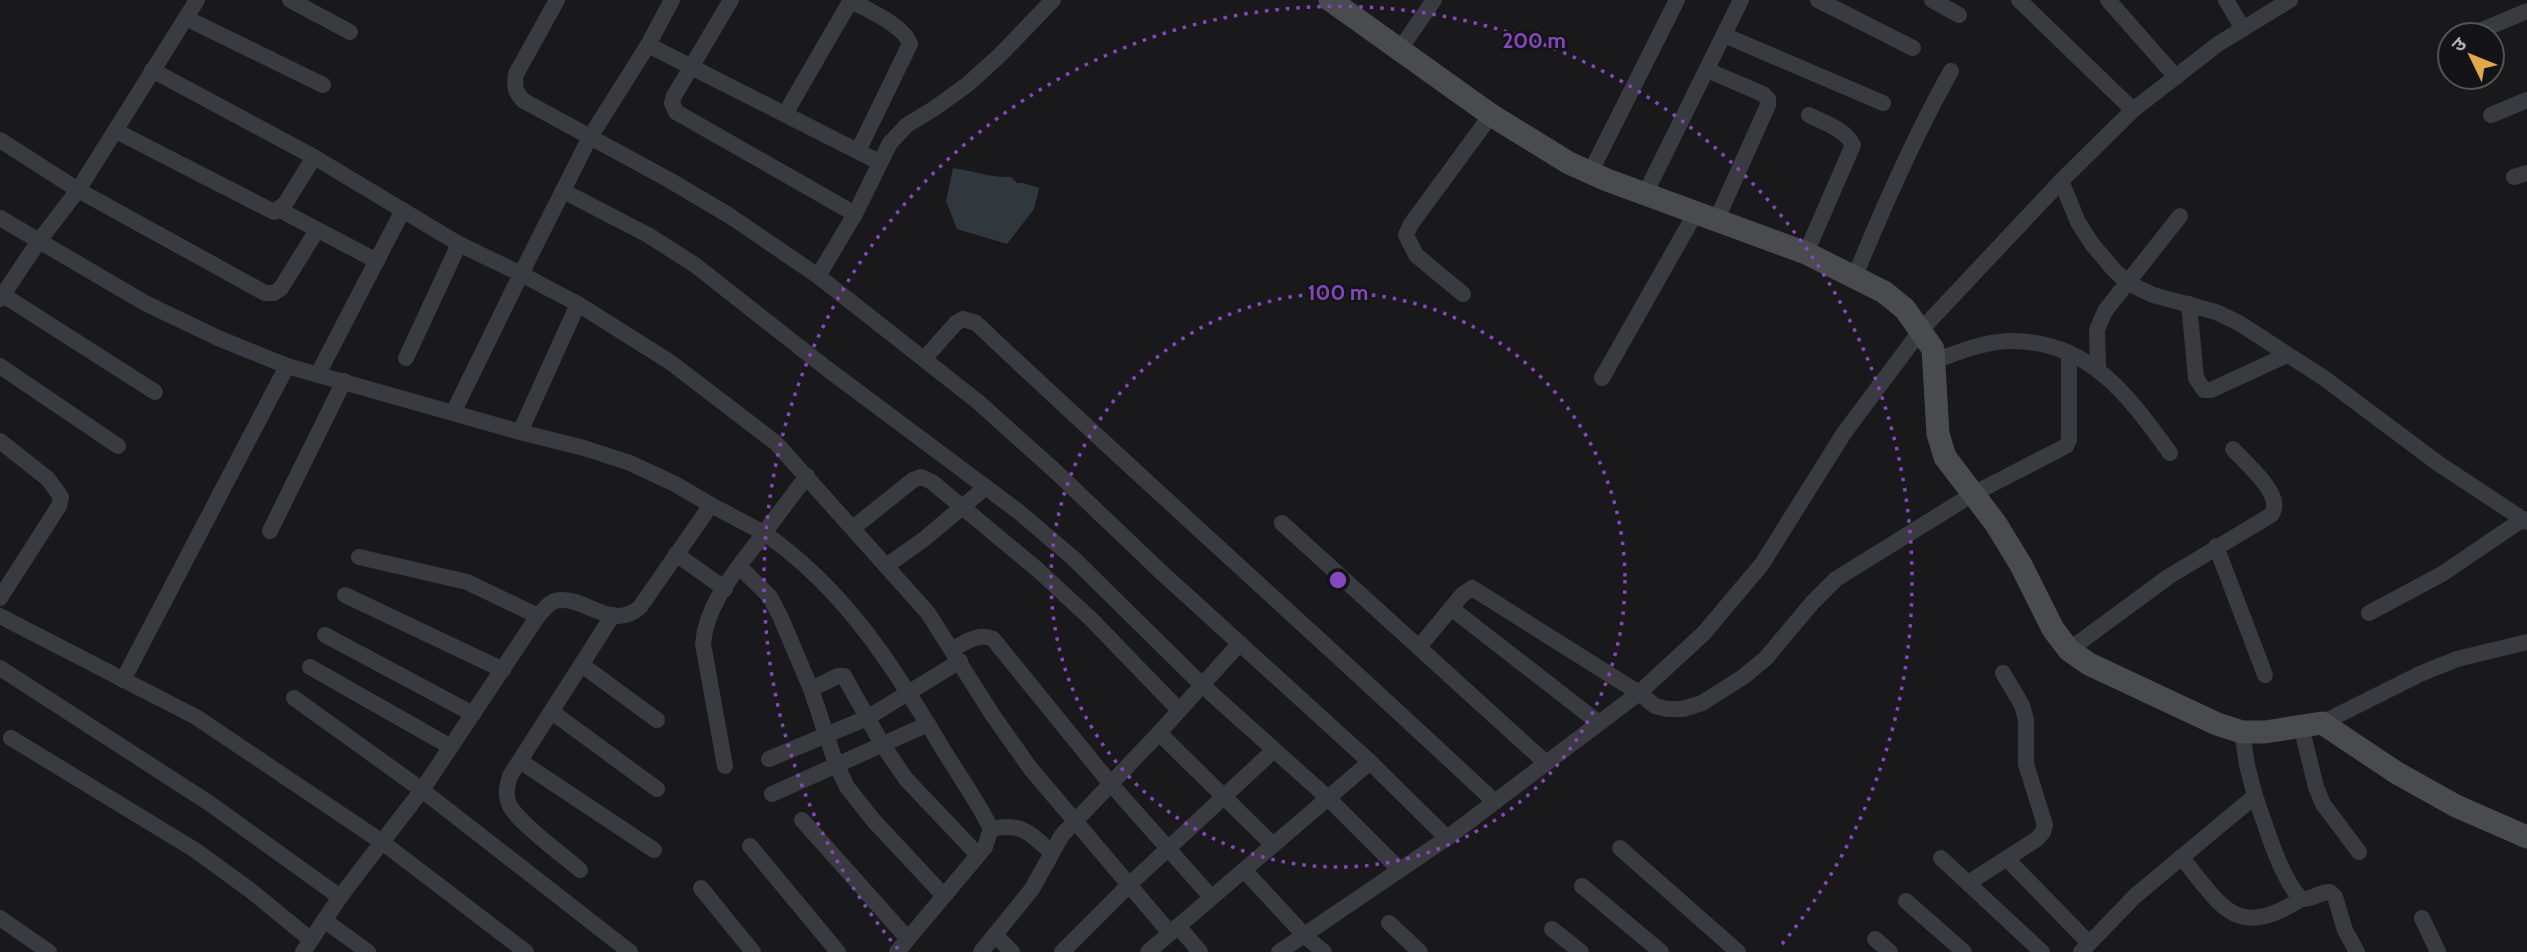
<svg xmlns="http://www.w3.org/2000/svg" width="2527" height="952" font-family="Cabin,'Noto Sans Devanagari',sans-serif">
  <rect width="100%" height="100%" fill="#19191b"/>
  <path fill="#30383e" d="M953 168C975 171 989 178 1011 177L1017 183H1023L1039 188 1034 209 1007 244 957 229 946 201Z"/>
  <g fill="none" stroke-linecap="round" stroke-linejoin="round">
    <g stroke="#3a3b40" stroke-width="16">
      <polyline points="290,0 350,32"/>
      <path d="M557 0 516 74C514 87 515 92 524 101L671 181 730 216 818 276 855 214 890 143 907 125 935 108 968 84 1000 55 1053 0"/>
      <polyline points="731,0 674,96 672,103 676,112 855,214"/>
      <path d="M850 0C867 10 904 25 910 44L858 151"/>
      <polyline points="1818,0 1913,48"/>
      <polyline points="1932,0 1959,15"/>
      <polyline points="2019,0 2133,110"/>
      <polyline points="2108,0 2176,77"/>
      <polyline points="2226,0 2243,29"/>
      <polyline points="186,18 323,85"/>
      <polyline points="1724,35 1883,103"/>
      <polyline points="2470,35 2527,11"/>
      <polyline points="648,45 879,162"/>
      <polyline points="1400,49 1434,0"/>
      <polyline points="152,70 314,157 459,244 521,274 590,137 648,45 672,0"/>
      <polyline points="1707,70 1763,94 1768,99 1768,105 1716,221"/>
      <polyline points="785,114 851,0"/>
      <polyline points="2491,115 2527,100"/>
      <polyline points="116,131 274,212 285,204 314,157"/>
      <polyline points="0,140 78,190 265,293 274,293 281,288 317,230"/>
      <polyline points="1590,173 1677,0"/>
      <polyline points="2514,177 2527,173"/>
      <polyline points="2061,181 2078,222 2092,244 2114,270 2128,283 2153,295 2216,312 2239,323 2324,378 2439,464 2527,522"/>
      <polyline points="563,191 648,235 695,265 826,368 1019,512 1073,558 1202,685 1328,798 1400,870"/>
      <polyline points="1645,194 1741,0"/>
      <polyline points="280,210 377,261"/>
      <polyline points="0,218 145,303 218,338 287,366 520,432 584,448 630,463 675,484 711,505"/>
      <path d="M1806 253 1853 145C1845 129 1824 123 1809 115"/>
      <polyline points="818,276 977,401 1053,469 1160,571 1370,762 1447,838"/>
      <path d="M1855 276C1884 205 1914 137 1951 71"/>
      <polyline points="0,293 155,392"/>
      <polyline points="1463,294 1416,255 1406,235 1411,224 1491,115"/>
      <polyline points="0,299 39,241 78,190 197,0"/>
      <polyline points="2189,304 2196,378 2204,390 2211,390 2287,355"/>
      <polyline points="406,358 459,244"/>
      <path d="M924 359 956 323 963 319 976 323C1147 484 1323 641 1495 802"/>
      <path d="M1935 361C1959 352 1983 342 2008 341 2088 339 2128 395 2170 453"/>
      <polyline points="0,366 118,446"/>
      <polyline points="2098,370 2097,330 2105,311 2180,216"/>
      <polyline points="318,374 403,210"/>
      <polyline points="1602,378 1695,214"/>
      <polyline points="454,411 521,274 578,304 670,362 776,443 928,613 992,714 1030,768 1170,933"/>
      <polyline points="520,432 578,304"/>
      <polyline points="0,441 48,479 61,497 59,506 0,598"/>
      <polyline points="1282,523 1546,763"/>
      <polyline points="853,528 913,480 921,477 932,482 1038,570 1092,620 1179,710"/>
      <polyline points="270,531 344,381"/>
      <polyline points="2216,546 2265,675"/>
      <polyline points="676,554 725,589"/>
      <polyline points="359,557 467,582 538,616"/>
      <polyline points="886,566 923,540 986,487"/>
      <polyline points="740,567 770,597 780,616 811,689 836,764 847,787 874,821 944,896"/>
      <polyline points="345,595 503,670"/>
      <polyline points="1451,608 1599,723"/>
      <polyline points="2369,613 2442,574 2523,519"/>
      <path d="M0 616 196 717 382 842 422 790 538 616C543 611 548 603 555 601 582 593 612 633 640 607L711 505 764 533 807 476"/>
      <polyline points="325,635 473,714"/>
      <polyline points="1419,647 1462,595 1472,588 1639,693 1655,706 1667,709 1683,709 1702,703 1743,677 1766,658 1812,603 1836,579 1973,494 2066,446 2069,440 2069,353"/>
      <path d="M952 649C965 643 979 632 993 639L1110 783 1211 897"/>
      <path d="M2069 650 2168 577 2271 515C2286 496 2246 464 2233 449"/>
      <polyline points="582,665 657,720"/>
      <polyline points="310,667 451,747"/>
      <polyline points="0,668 209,803 340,897"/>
      <polyline points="123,680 287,366"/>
      <polyline points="811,689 838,676 844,676 882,744 906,779 978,855"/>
      <polyline points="294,698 422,790 630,952"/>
      <polyline points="552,712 657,789"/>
      <polyline points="2322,723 2420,674 2457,659 2527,642"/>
      <polyline points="2301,726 2316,787 2323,804 2359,852"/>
      <polyline points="1159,733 1273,845"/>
      <polyline points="11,738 195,850 250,890 311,940"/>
      <polyline points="769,759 867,718 960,661"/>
      <polyline points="520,761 654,850"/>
      <path d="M725 766 703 644C706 602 740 566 764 533 845 589 894 667 944 751 960 777 978 802 991 829L985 847 897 952"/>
      <polyline points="772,794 928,724"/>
      <path d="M2255 796C2266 826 2280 877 2301 899 2312 900 2319 892 2330 892L2335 897 2345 930 2357 952"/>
      <polyline points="802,820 908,939"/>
      <path d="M991 829C1021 822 1029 832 1051 852"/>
      <polyline points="750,846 838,952"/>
      <polyline points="1620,848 1738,952"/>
      <path d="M2181 857C2222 906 2235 941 2301 899"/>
      <polyline points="1941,858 2042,952"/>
      <polyline points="2007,859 2089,943"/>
      <path d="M580 870C564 856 516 821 509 804 505 794 507 786 510 776L613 615"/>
      <polyline points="1244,870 1370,762"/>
      <polyline points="1968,883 2037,839 2043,832 2045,825 2026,764 2026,720 2022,705 2003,673"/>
      <polyline points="1582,886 1661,952"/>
      <polyline points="701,888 753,952"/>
      <polyline points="1906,901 1964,952"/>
      <polyline points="0,918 49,952"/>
      <polyline points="2422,918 2438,952"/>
      <polyline points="324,920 368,952"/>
      <polyline points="1389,923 1420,952"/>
      <polyline points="1178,926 1200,952"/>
      <polyline points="1552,929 1581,952"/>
      <polyline points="995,935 1012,952"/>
      <polyline points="1875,939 1890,952"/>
      <polyline points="303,952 340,897 382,842 526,952"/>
      <polyline points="981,952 1032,889 1062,835 1159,733 1240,643"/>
      <polyline points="1062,952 1129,885 1274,750"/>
      <polyline points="1148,952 1244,870 1305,936 1324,952"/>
      <polyline points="1279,952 1447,838 1639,693 1704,633 1762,564 1844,433 1921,330 2061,181 2133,110 2218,44 2290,0"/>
      <polyline points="2081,952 2135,896 2255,796 2247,765 2242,732"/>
    </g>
    <polyline stroke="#494b4f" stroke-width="23" points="1330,0 1491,115 1569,163 1607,180 1806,253 1884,292 1905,309 1933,349 1938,434 1945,457 1996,524 2021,565 2053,629 2069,650 2089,664 2217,724 2242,732 2265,732 2322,723 2397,773 2456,806 2527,837"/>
  </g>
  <g fill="none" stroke="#8547be" stroke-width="3.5" stroke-dasharray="3.5 7">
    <circle cx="1338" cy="580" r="287"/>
    <path d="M898 949A574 574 0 1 1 1778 949"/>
  </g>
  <circle cx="1338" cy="580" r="10" fill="#8547be" stroke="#141416" stroke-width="3.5"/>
  <g font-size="21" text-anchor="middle" font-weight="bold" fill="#8547be" stroke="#141416" stroke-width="5" stroke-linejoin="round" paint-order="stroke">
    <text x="1534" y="48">200 m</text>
    <text x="1338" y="300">100 m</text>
  </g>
  <g transform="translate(2471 56) rotate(313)"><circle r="33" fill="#141416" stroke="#515357" stroke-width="2"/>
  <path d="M0-5L12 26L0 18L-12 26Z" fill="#e2a84a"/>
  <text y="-10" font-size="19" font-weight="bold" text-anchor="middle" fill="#adb1b9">उ</text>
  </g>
</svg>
